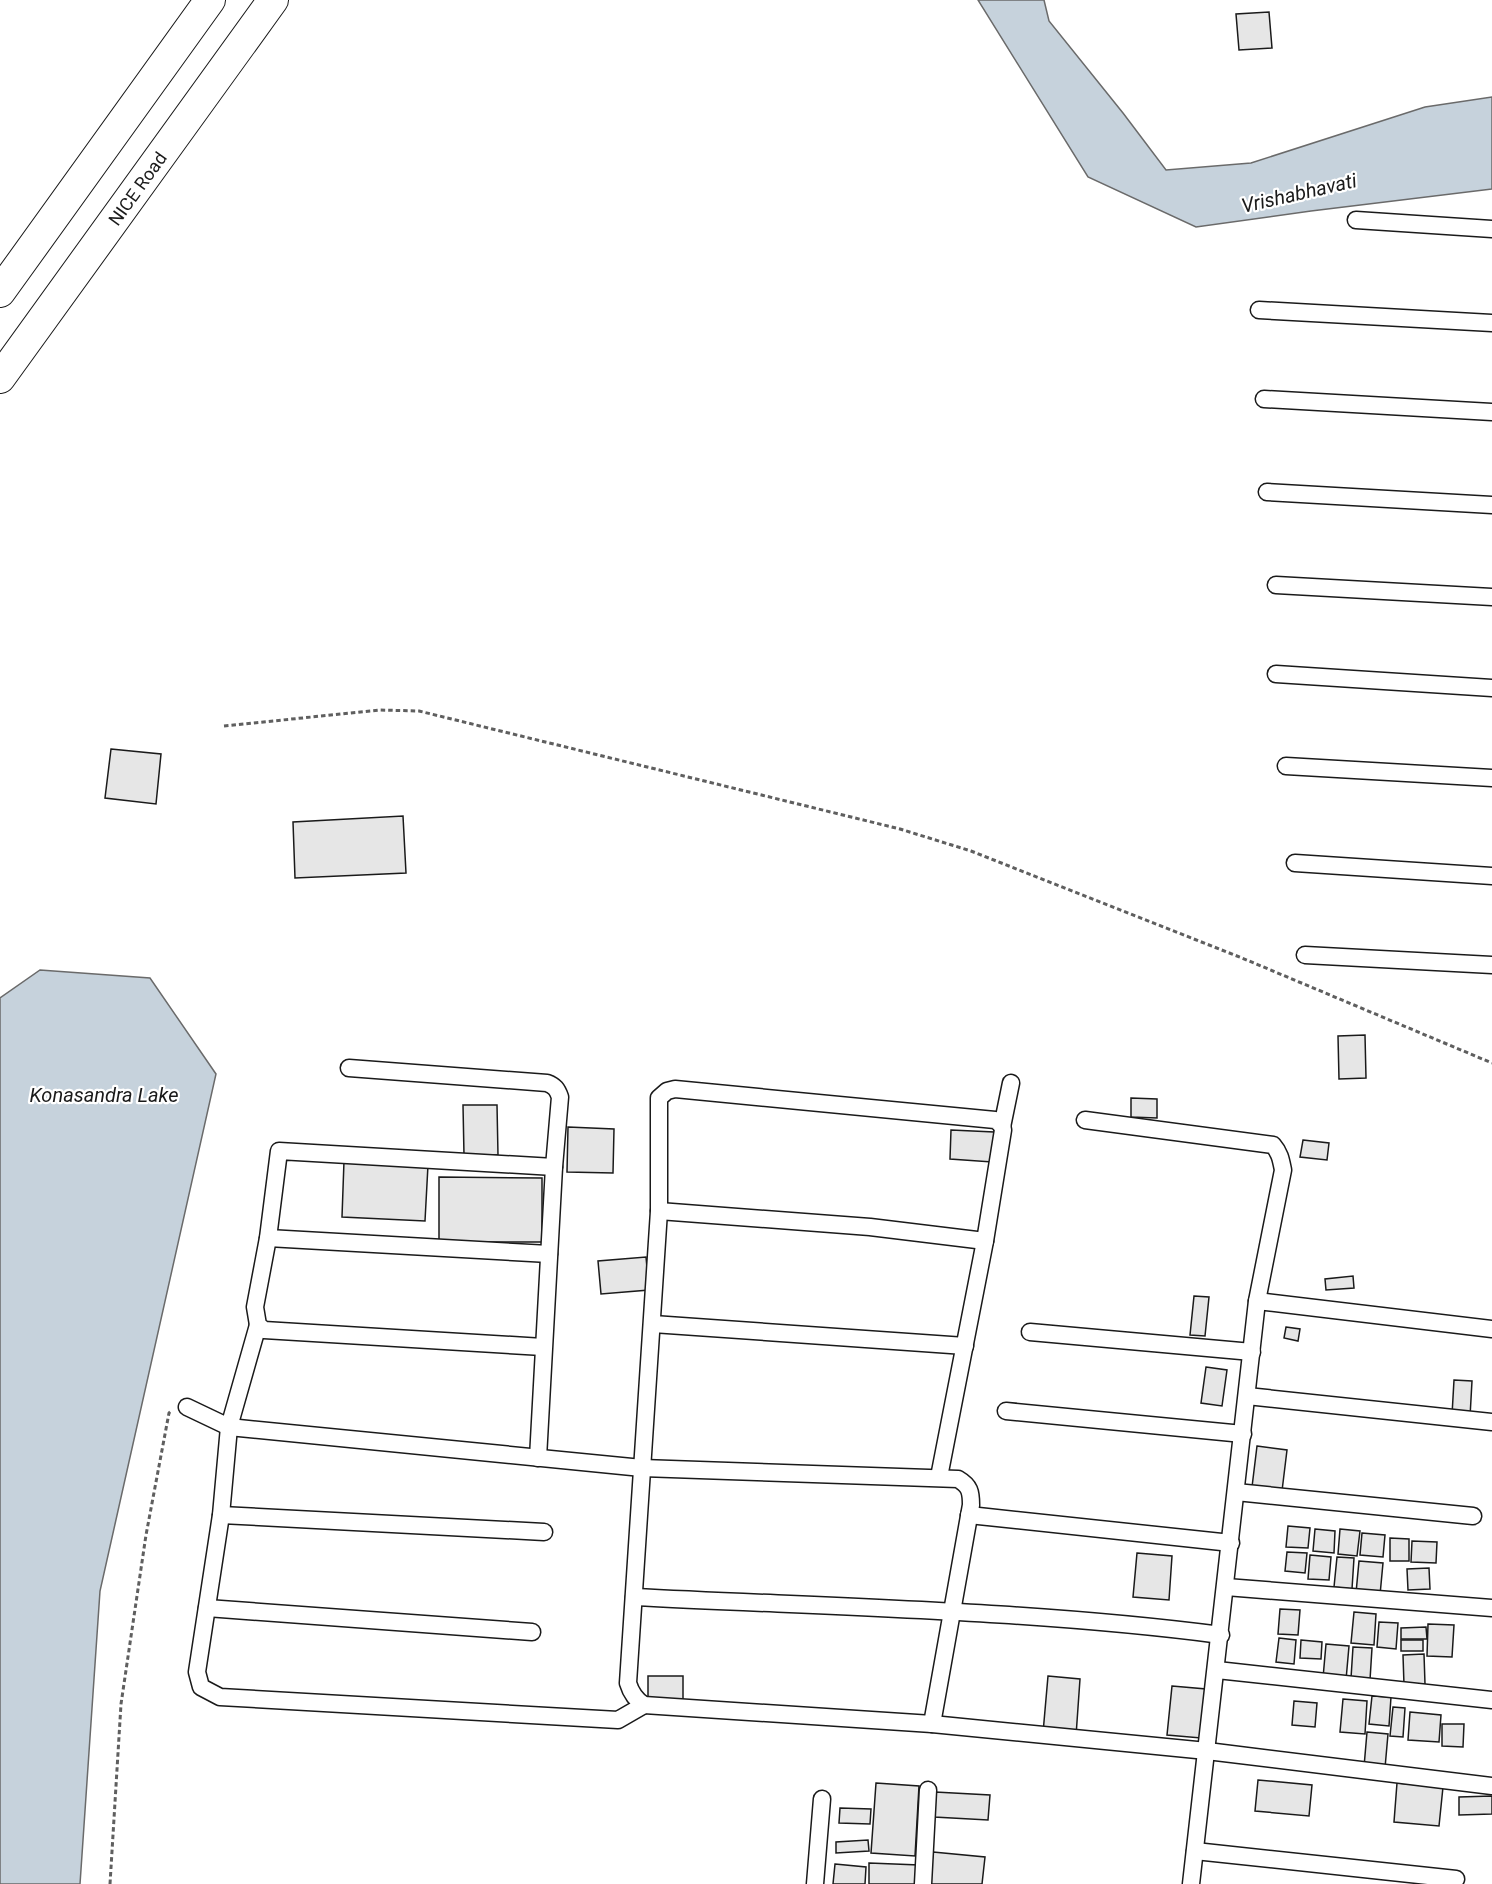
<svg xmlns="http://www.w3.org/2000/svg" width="1492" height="1884" font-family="Roboto,sans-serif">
  <rect width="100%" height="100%" fill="#fff"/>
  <g fill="#c6d2dc" stroke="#6a6a6a" stroke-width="1.5">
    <polygon points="978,0 1044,0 1049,21 1123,113 1166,170 1251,163 1425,107 1492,97 1492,189 1311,211 1196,227 1088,177"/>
    <polygon points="40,970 150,978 216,1074 100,1591 80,1884 0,1884 0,998"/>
  </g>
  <g fill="#e6e6e6" stroke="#1a1a1a" stroke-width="1.5">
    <polygon points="1269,12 1272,48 1239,50 1236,14"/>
    <polygon points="111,749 161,754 156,804 105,798"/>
    <polygon points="403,816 406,873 295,878 293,822"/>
    <polygon points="1365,1035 1366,1078 1339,1079 1338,1036"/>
    <polygon points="1131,1098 1157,1099 1157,1118 1131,1117"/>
    <polygon points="463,1105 497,1105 498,1155 464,1155"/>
    <polygon points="568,1127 614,1129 613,1173 567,1172"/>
    <polygon points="951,1130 994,1132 992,1162 950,1159"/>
    <polygon points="1303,1140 1329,1143 1327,1160 1300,1157"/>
    <polygon points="344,1161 428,1165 425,1221 342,1217"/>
    <polygon points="439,1177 542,1178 542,1242 439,1242"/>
    <polygon points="646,1257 649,1290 601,1294 598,1261"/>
    <polygon points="1353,1276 1354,1288 1326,1290 1325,1279"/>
    <polygon points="1194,1296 1209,1297 1205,1336 1190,1335"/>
    <polygon points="1286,1327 1300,1329 1298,1341 1284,1338"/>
    <polygon points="1206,1367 1227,1370 1222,1406 1201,1403"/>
    <polygon points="1454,1380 1472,1381 1470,1417 1452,1415"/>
    <polygon points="1257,1446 1287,1450 1282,1491 1252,1487"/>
    <polygon points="1288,1526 1310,1528 1308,1548 1286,1547"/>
    <polygon points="1315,1529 1335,1531 1334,1553 1313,1551"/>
    <polygon points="1340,1529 1360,1531 1357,1556 1338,1554"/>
    <polygon points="1362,1533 1385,1535 1383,1557 1360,1555"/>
    <polygon points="1390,1538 1409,1539 1409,1561 1390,1561"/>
    <polygon points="1412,1541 1437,1542 1436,1563 1411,1562"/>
    <polygon points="1287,1552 1307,1553 1305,1573 1285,1571"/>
    <polygon points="1137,1553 1172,1556 1169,1600 1133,1597"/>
    <polygon points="1310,1555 1331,1557 1329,1580 1308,1579"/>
    <polygon points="1337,1557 1354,1558 1352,1589 1334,1587"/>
    <polygon points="1359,1561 1383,1563 1380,1595 1356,1593"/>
    <polygon points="1429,1568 1430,1589 1408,1590 1407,1569"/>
    <polygon points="1280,1609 1300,1610 1298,1635 1278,1634"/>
    <polygon points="1354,1612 1376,1614 1374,1645 1351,1643"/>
    <polygon points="1379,1622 1398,1623 1396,1649 1377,1647"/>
    <polygon points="1428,1624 1454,1625 1452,1657 1427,1656"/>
    <polygon points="1426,1627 1427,1639 1401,1639 1401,1628"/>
    <polygon points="1279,1638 1296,1640 1294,1664 1276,1662"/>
    <polygon points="1301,1640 1322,1642 1321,1659 1300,1658"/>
    <rect x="1401" y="1640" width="22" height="11"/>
    <polygon points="1326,1644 1349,1646 1346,1680 1323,1678"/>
    <polygon points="1353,1647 1372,1648 1370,1680 1351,1678"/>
    <polygon points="1424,1654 1425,1684 1404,1685 1403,1655"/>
    <rect x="648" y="1676" width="35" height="25"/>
    <polygon points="1048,1676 1080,1679 1076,1736 1043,1733"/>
    <polygon points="1172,1686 1206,1689 1201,1738 1167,1735"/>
    <polygon points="1372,1696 1391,1697 1389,1726 1369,1724"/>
    <polygon points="1343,1699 1367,1701 1365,1734 1340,1732"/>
    <polygon points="1294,1701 1317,1703 1315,1727 1292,1725"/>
    <polygon points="1393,1707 1405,1708 1403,1737 1390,1736"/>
    <polygon points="1410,1712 1441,1715 1439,1742 1408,1740"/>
    <polygon points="1442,1724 1464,1724 1463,1747 1442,1746"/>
    <polygon points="1367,1732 1388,1734 1385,1768 1364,1767"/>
    <polygon points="1258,1780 1312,1785 1309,1816 1255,1811"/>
    <polygon points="876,1783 919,1786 915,1856 871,1853"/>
    <polygon points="1397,1783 1443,1787 1439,1826 1394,1822"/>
    <polygon points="935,1792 990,1795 988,1820 934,1817"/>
    <polygon points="1492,1796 1492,1814 1459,1815 1459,1797"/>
    <polygon points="840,1808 871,1809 870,1824 839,1823"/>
    <polygon points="868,1840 869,1851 836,1853 836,1842"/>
    <polygon points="933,1852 985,1857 982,1884 930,1884"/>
    <polygon points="869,1863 919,1865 919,1884 869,1884"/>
    <polygon points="835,1864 866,1867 865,1884 833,1884"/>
  </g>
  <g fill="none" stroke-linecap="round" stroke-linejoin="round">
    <defs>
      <g id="street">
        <polyline points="1356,220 1492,229"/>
        <polyline points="1259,310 1492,323"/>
        <polyline points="1264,399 1492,412"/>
        <polyline points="1267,492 1492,505"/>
        <polyline points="1276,585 1492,597"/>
        <polyline points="1276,674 1492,688"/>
        <polyline points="1286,766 1492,778"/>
        <polyline points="1295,863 1492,876"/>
        <polyline points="1305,955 1492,965"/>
        <path d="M349 1068 547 1083C555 1086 557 1089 560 1097L554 1167 538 1458"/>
        <path d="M1085 1120 1273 1145C1280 1153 1281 1160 1283 1170L1257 1301 1191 1884"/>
        <polyline points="1002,1127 1011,1083"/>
        <polyline points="659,1211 870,1227 985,1241"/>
        <polyline points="268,1238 549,1254"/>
        <polyline points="1257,1301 1492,1329"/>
        <polyline points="653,1324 965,1346"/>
        <polyline points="258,1325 229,1427 221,1515 197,1672 201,1687 220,1697 618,1720 644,1705"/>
        <polyline points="1030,1332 1252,1352"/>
        <polyline points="543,1347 264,1330 258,1325 255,1307 268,1238 279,1151 554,1167"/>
        <polyline points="1247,1396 1492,1422"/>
        <path d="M187 1407 229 1427 642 1468 958 1479C970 1486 971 1492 971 1505L932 1724"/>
        <polyline points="1006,1411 1243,1434"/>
        <path d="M939 1477 985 1241 1003 1130 1002 1125 995 1120 675 1089 667 1091 659 1098V1211L628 1683C631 1693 636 1700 644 1705L932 1724 1207 1751 1492 1786"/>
        <polyline points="1236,1492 1473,1516"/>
        <polyline points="221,1515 544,1532"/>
        <polyline points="969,1515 1231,1543"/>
        <polyline points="1226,1587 1492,1608"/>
        <path d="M634 1597C828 1607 1028 1610 1221 1635"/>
        <polyline points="207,1608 532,1632"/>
        <polyline points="1217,1670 1492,1700"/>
        <polyline points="1195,1851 1456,1879"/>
        <polyline points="815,1884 822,1799"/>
        <polyline points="923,1884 928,1790"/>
      </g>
      <g id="highway">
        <polyline points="0,292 210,0"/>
        <path id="s1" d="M0 378 273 0"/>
      </g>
    </defs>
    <use href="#street" stroke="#1a1a1a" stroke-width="19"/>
    <use href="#highway" stroke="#1a1a1a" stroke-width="32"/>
    <g stroke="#5f5f5f" stroke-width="3" stroke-dasharray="4.5 3" stroke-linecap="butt">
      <polyline points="224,726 380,710 419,711 900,829 971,851 1242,958 1492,1063"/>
      <polyline points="110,1884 121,1704 146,1535 169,1413 171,1411"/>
    </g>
    <use href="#street" stroke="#fff" stroke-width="16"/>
    <use href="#highway" stroke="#fff" stroke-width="30"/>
  </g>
  <g text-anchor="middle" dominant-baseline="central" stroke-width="4.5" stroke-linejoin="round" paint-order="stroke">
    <g font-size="18" fill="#1a1a1a" stroke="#fff">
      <text stroke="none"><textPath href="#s1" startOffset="234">NICE Road</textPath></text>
    </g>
    <g font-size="20" font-style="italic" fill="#1a1a1a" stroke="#fff">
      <text transform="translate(1299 193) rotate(-13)">Vrishabhavati</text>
      <text x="104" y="1095">Konasandra Lake</text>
    </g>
  </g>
</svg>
